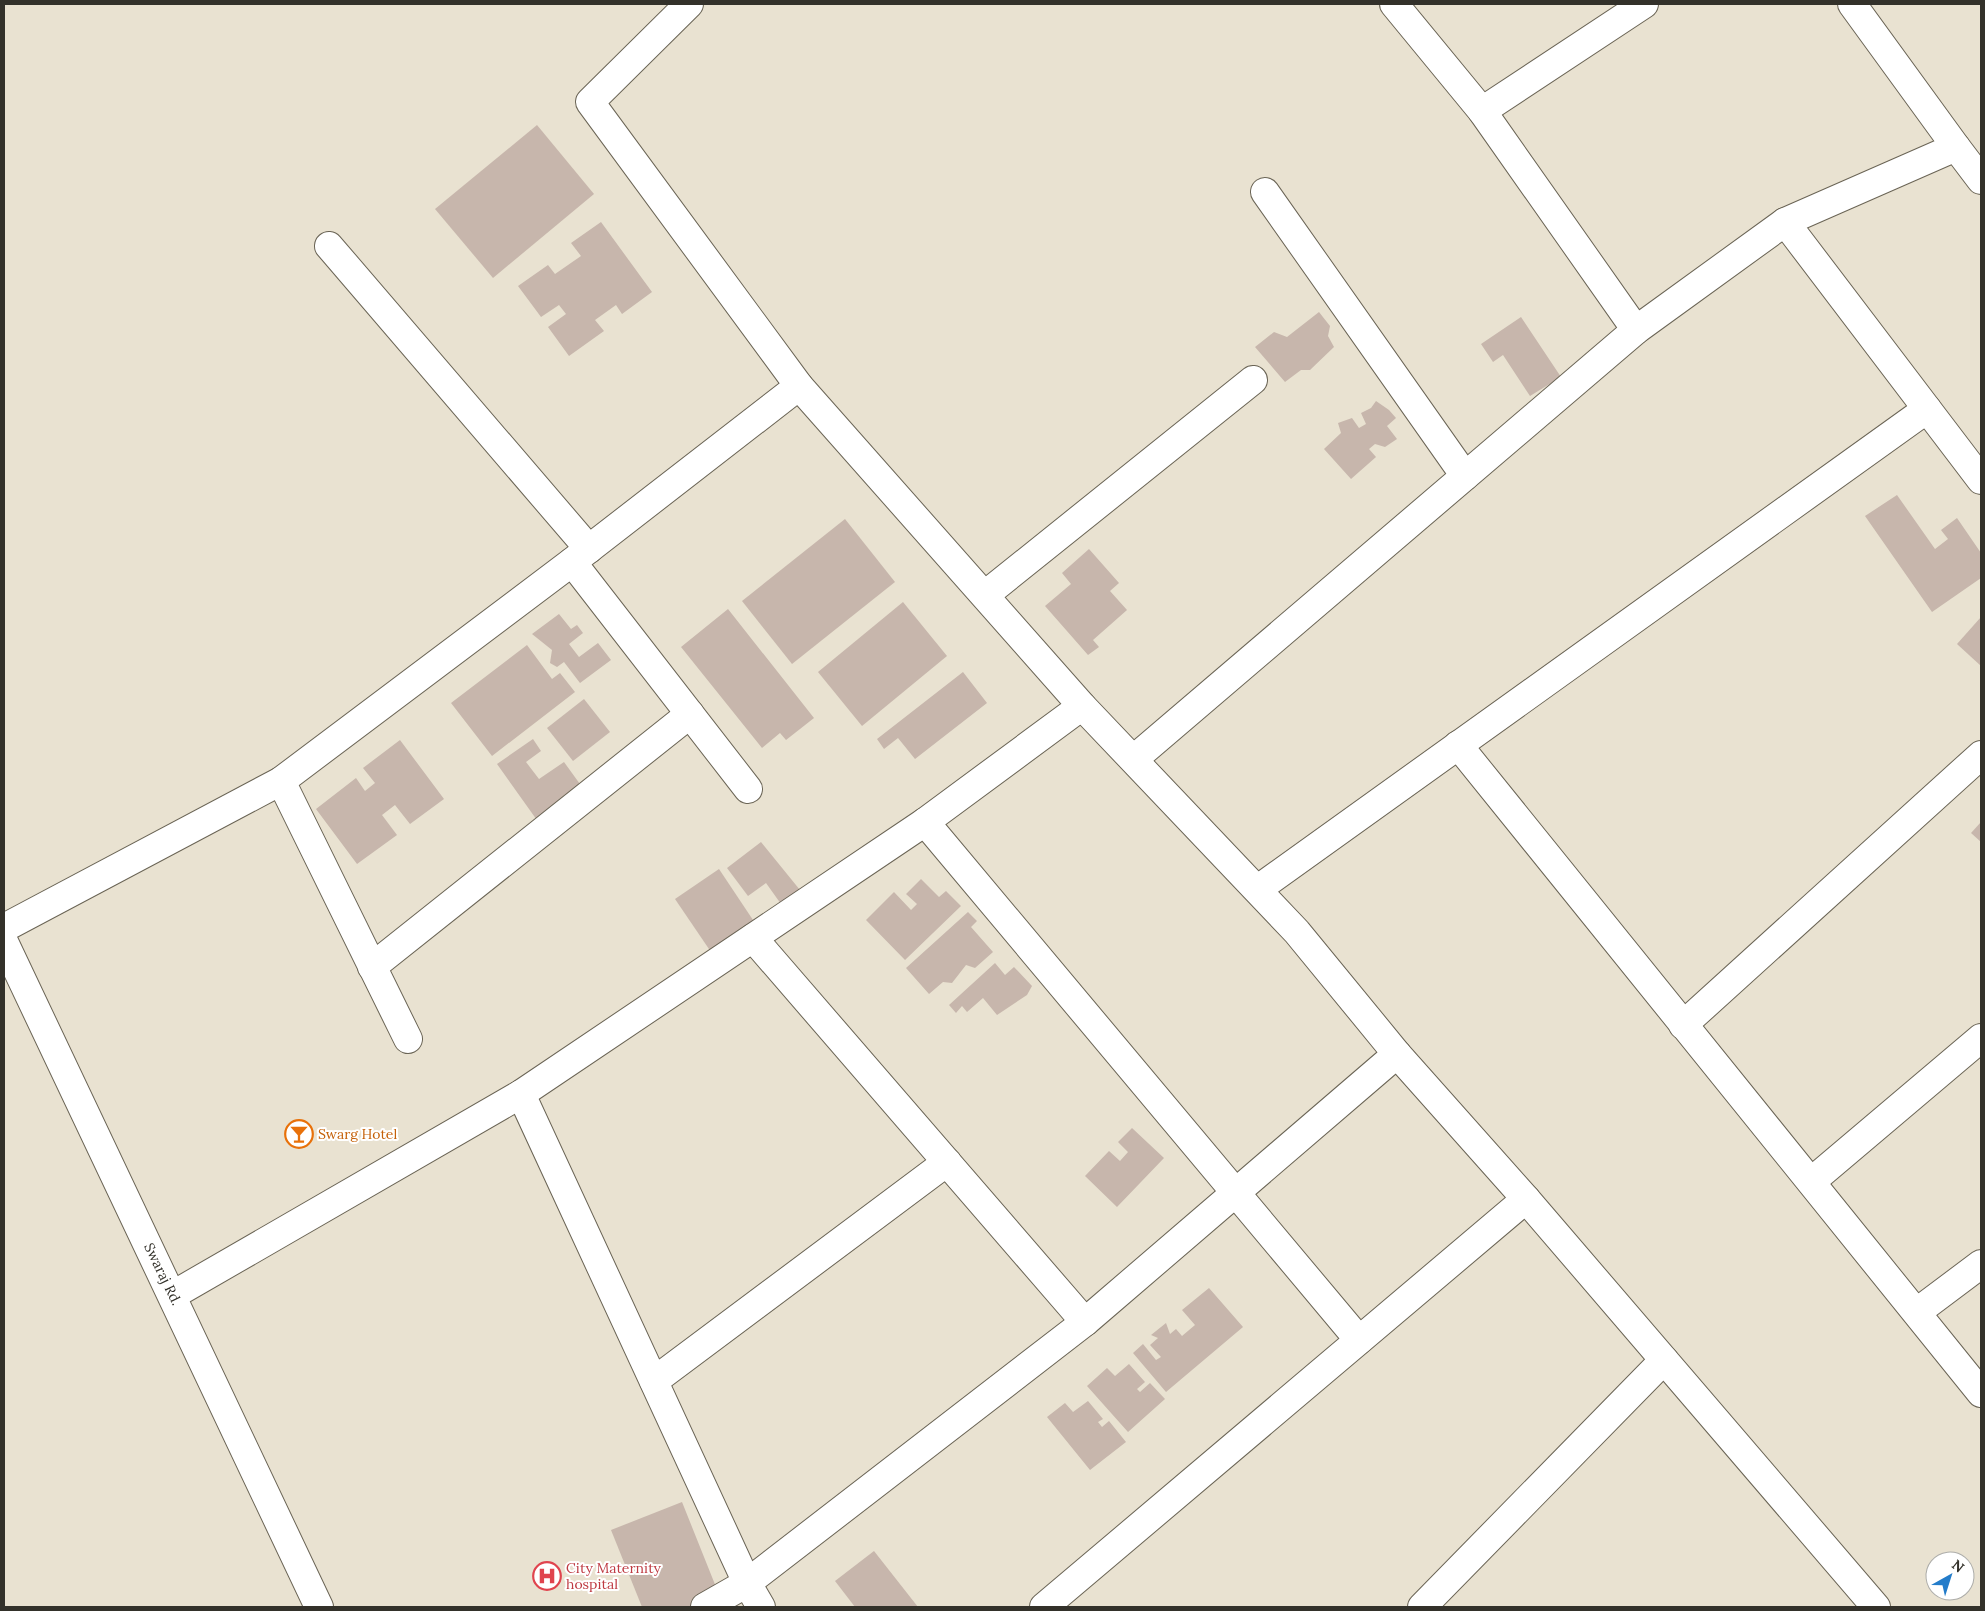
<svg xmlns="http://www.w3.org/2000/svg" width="1985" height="1611" font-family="Lora,serif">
  <rect width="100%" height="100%" fill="#e9e2d1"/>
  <g fill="#c7b6ac">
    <polygon points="537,125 594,194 493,278 435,209"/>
    <polygon points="601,222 652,292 622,314 616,305 595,320 604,331 569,356 548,327 566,314 559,305 541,317 518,286 548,265 555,274 581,256 571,243"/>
    <polygon points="1319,312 1330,326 1328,336 1334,347 1310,370 1301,370 1285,382 1255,347 1274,332 1287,337"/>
    <polygon points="1521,317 1561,377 1530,396 1503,355 1493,362 1481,344"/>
    <polygon points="1376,401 1389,410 1396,418 1387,426 1397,439 1385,447 1375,444 1369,449 1376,457 1351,479 1324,449 1341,433 1338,423 1352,418 1359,428 1366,424 1361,413 1371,408"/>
    <polygon points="1897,495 1935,549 1948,539 1941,530 1957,518 1981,553 1981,578 1932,612 1865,516"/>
    <polygon points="845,519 895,582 792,664 742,601"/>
    <polygon points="1089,549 1119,583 1110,591 1127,610 1093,640 1099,647 1088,655 1045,606 1071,584 1062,573"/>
    <polygon points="903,602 947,656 862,726 818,672"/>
    <polygon points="728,609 814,718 786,740 780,733 762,748 681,647"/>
    <polygon points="559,614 571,629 577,625 583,633 569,644 579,657 598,643 611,660 580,683 564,662 557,667 550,663 552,650 532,634"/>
    <polygon points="1981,617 1981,666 1957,644"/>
    <polygon points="527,645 552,679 560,673 575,692 492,756 451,703"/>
    <polygon points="963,672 987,703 915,759 898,738 884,749 877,739"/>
    <polygon points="584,699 610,732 573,761 547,728"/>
    <polygon points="533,739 541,751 526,762 539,779 564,762 585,791 539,823 497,764"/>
    <polygon points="400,740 444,799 410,824 395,805 382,815 397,835 357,864 316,809 356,778 365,791 375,783 363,768"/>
    <polygon points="1981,822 1981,842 1971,833"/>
    <polygon points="761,842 800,890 781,904 766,883 748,896 727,868"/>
    <polygon points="719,869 755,923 711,952 675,899"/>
    <polygon points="921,879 939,897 946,891 961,906 905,960 866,920 894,892 911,910 917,904 906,894"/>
    <polygon points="968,912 977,921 971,927 993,952 975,968 966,965 952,983 943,982 929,994 906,968"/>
    <polygon points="995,963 1005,975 1014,967 1032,986 1027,995 997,1015 983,998 967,1012 962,1006 956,1013 949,1005"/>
    <polygon points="1132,1128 1164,1158 1117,1207 1085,1176 1109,1151 1120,1161 1128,1152 1118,1142"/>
    <polygon points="1209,1288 1243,1327 1166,1392 1133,1353 1143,1344 1156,1360 1161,1357 1150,1345 1158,1338 1151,1335 1166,1323 1170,1334 1176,1329 1182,1336 1195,1325 1182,1310"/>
    <polygon points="1129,1364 1145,1382 1137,1389 1140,1392 1150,1383 1165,1399 1128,1432 1087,1386 1107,1368 1115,1376"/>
    <polygon points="1088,1401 1103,1419 1098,1422 1102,1427 1109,1421 1126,1442 1090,1470 1047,1417 1065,1403 1073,1412"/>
    <polygon points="682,1502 720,1597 694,1607 642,1607 611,1530"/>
    <polygon points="874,1551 918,1607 855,1607 835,1581"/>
  </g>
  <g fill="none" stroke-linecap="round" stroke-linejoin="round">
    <defs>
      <g id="street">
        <polyline points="689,4 590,102 799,386"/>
        <polyline points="1394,4 1482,111 1636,330"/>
        <polyline points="1852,4 1956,147"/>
        <polyline points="1482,111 1644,4"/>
        <polyline points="1265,192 1465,476"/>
        <polyline points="1785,222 1981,480"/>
        <polyline points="329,246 589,549"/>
        <polyline points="572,562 748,789"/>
        <polyline points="985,595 1253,380"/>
        <polyline points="1458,745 1981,1393"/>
        <polyline points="1134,759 1636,330 1785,222 1956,147 1981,180"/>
        <polyline points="281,781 408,1039"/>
        <polyline points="925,822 1359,1340"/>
        <polyline points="1258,889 1927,409"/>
        <polyline points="4,928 281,781 572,562 799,386 1082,706 1297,932 1397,1054 1526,1199 1876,1607"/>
        <polyline points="753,938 1085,1322"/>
        <polyline points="372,967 690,714"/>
        <polyline points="1683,1025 1981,755"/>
        <polyline points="521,1094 747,1583 761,1607"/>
        <polyline points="1812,1181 1981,1038"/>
        <polyline points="173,1295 521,1094 925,822 1082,706"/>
        <polyline points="1917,1312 1981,1264"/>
        <polyline points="654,1381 947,1162"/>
        <polyline points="705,1607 747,1583 1085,1322 1397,1054"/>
        <polyline points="1044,1607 1526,1199"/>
        <polyline points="1422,1607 1664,1360"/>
      </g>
      <polyline id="secondary" points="4,942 319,1607"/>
    </defs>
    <use href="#street" stroke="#6a6455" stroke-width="30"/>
    <use href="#secondary" stroke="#6a6455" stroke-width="30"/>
    <use href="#street" stroke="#fff" stroke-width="28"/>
    <use href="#secondary" stroke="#fff" stroke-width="28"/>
  </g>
  <defs>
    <symbol id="bar-ring" viewBox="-11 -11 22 22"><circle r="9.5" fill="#fff" stroke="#e8710a" stroke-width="1.5"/><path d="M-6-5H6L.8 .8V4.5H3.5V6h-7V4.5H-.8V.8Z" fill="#e8710a"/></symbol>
    <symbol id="hospital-ring" viewBox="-11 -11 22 22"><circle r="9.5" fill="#fff" stroke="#e0444e" stroke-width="1.5"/><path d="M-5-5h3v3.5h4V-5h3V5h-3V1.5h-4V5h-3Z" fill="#e0444e"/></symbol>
  </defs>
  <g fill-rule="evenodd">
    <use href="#bar-ring" x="283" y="1118" width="32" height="32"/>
    <use href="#hospital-ring" x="531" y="1560" width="32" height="32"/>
  </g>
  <g text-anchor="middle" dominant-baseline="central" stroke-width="4" stroke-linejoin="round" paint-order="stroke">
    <g font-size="14" fill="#c56008" stroke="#fff" text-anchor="start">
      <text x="318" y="1134">Swarg Hotel</text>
    </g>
    <g font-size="14" fill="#33312a" stroke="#fff">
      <text transform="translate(163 1274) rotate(64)">Swaraj Rd.</text>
    </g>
    <g font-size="14" fill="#be3a42" stroke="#fff" text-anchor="start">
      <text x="566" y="1568">City Maternity<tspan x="566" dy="16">hospital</tspan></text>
    </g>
  </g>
  <rect width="1985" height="1611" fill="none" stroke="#33312a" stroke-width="10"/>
  <g transform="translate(1950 1576) rotate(39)"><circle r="24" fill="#ffffff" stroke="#adadaa"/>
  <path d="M0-4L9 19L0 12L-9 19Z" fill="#237cca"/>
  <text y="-8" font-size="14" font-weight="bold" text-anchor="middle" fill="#33312a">N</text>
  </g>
</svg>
